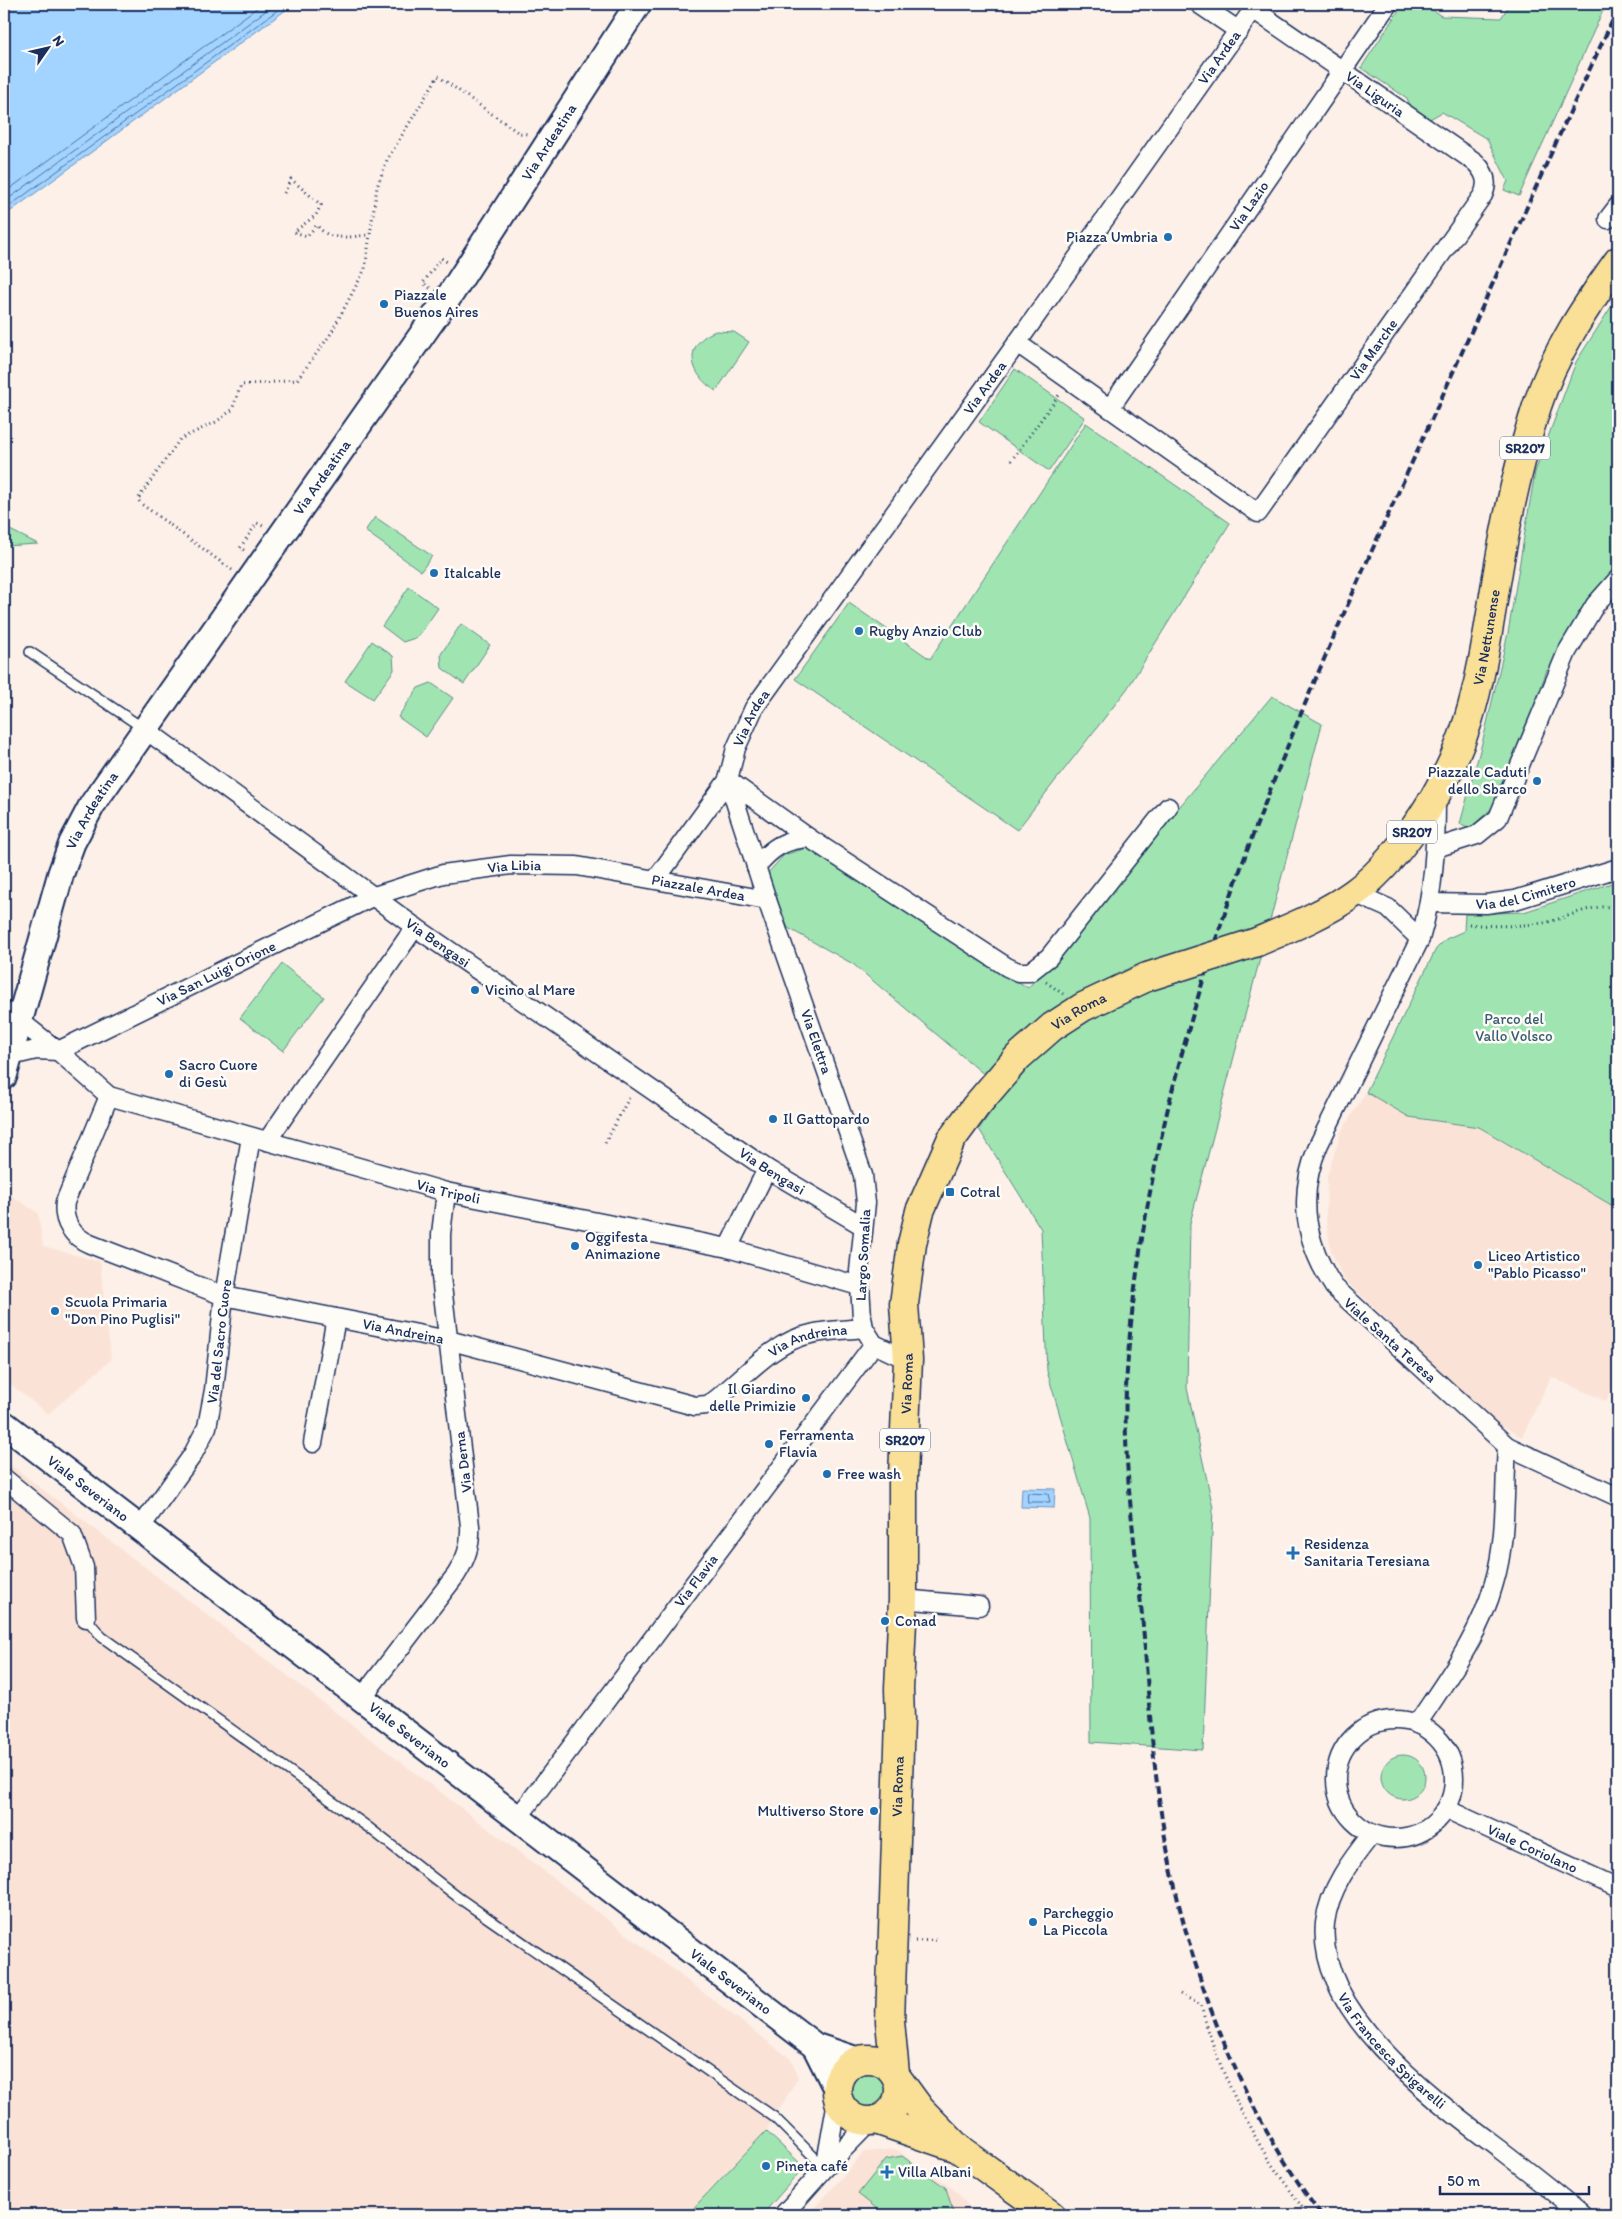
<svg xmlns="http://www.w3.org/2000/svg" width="1622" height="2219" font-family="Itim,sans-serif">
  <rect width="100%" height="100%" fill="#fcf0e8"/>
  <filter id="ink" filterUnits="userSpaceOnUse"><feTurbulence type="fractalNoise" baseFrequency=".02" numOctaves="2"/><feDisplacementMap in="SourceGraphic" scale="10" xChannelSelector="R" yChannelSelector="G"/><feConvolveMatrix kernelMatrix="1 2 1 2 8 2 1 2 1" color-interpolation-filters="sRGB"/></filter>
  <g filter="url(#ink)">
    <g fill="#fbe2d6">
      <polygon points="1366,1092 1409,1117 1478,1127 1618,1209 1618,1375 1606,1401 1551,1377 1522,1437 1491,1420 1343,1278 1331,1251 1326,1219 1327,1176 1342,1130"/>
      <polygon points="4,1191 38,1213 43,1246 100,1262 111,1360 48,1414 4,1379"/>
      <polygon points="4,1460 792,2060 798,2078 766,2131 687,2215 4,2215"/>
      <polygon points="895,2149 957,2192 976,2215 809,2215 864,2152"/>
    </g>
    <g fill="#a0e5b1" stroke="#5e8a88">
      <polygon points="1403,4 1424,4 1441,16 1501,18 1510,4 1606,4 1519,196 1504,190 1508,181 1487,139 1442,112 1418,126 1407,98 1361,68"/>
      <polygon points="1618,296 1618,570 1581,611 1553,672 1547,670 1501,800 1469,829 1460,824 1485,732 1508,633 1535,472 1576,362"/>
      <path d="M716 331 734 332 749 342 716 391C689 375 682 343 716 331Z"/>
      <polygon points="1015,369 1085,418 1049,471 979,422"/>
      <polygon points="1086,423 1230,523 1127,689 1017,830 795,679 849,603 930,659"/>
      <polygon points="375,517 432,556 421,571 365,531"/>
      <polygon points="4,527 38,544 4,546"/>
      <polygon points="409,587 438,608 418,637 403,642 382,626"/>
      <polygon points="461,624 490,645 464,684 442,668 441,654"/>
      <polygon points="372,641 393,656 394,670 373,699 345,681"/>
      <polygon points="431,683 453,698 426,737 398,717 418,688"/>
      <polygon points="1272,696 1322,724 1190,1223 1187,1388 1213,1508 1203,1750 1091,1742 1090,1518 1047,1371 1041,1229 979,1129 1005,1092 853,964 788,928 767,874 784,855 810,847 1028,988"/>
      <polygon points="1618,881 1618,1209 1479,1127 1409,1117 1366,1092 1436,949 1446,939 1464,931 1465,914 1524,912"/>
      <polygon points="282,964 324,997 283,1051 240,1018"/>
      <circle cx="1403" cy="1777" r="22"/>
      <circle cx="868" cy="2090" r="22"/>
      <polygon points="766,2131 804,2167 762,2215 687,2215"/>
      <polygon points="902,2156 946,2188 954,2215 885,2215 858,2194 886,2159"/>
    </g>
    <g fill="#a2d4ff" stroke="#6c92bf">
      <polygon points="4,4 294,4 4,216"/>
      <polygon points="1022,1488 1055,1489 1054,1508 1021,1507"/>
    </g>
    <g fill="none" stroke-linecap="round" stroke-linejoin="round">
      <g stroke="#51719e" stroke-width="1">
        <polyline points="4,193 262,4"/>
        <polyline points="4,202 275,4"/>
        <polyline points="4,210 286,4"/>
        <polygon points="1028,1493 1048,1494 1050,1502 1028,1502"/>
      </g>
      <defs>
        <g id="lane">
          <polyline points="30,652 143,728"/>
          <polyline points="86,1618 102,1637 368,1827 459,1898 774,2117 824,2167"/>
        </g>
        <g id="street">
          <polyline points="1199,4 1239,31"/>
          <polyline points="1608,219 1618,206"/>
          <path id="s1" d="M1017 343 1258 513 1483 195C1489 182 1485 172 1475 162L1253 9"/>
          <path id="s2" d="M1110 408 1388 4"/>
          <path id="s3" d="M146 730 415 927 767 1169 863 1226"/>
          <polyline points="809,838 1007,967 1018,972 1030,972 1049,957 1168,807"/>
          <polyline points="1436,848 1477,835 1498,818 1567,652 1595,605 1618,579"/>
          <path id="s4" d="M756 867C771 848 785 839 809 838L728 780 736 748 754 708 1017 343 1257 4"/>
          <polyline points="1354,893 1388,908 1420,939"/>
          <path id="s5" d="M767 900 863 1175 866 1203 859 1271 862 1317 864 1328 874 1344 908 1360"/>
          <path id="s6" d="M1429 903 1486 904 1515 900 1618 868"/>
          <polyline points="4,1011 6,1012"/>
          <path id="s7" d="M20 1021 58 1051 109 1096 446 1192 728 1248 859 1286"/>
          <path id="s8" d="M11 1056 36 1050 58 1051 374 896 443 874 511 865 577 866 767 900 728 780 656 879"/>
          <path id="s9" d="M109 1096 65 1202C62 1222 73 1237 90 1244L224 1296 448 1340 695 1406 707 1405 714 1401C744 1378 772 1342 811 1334 828 1330 847 1330 864 1328"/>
          <polyline points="267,1141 415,927"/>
          <polyline points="728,1248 767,1169"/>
          <polyline points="313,1443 336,1318"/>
          <polyline points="1507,1446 1618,1497"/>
          <polyline points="4,1478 72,1534 84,1567 86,1618"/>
          <path id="s10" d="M140 1528 192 1456 207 1427 214 1390 224 1296 251 1137"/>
          <polyline points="903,1599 979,1606"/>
          <path d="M361 1699 456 1575C466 1559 471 1545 470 1526L441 1277V1234L446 1192"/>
          <circle cx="1395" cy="1779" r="59"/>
          <path d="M1417 1724C1447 1679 1480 1636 1494 1583 1507 1540 1504 1491 1507 1446L1334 1287C1304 1242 1297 1194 1319 1144L1420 939C1434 893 1436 846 1436 798"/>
          <path id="s11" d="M1446 1809 1618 1888"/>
          <path id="s12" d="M517 1819 874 1344"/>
          <path id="s13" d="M1372 1834C1351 1860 1329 1889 1325 1923 1316 2015 1439 2103 1502 2151 1529 2172 1556 2193 1582 2215"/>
          <polyline points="825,2168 838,2095"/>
          <polyline points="783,2215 825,2168 871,2121"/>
        </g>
        <g id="secondary">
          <path id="s14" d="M4 1076 61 873 72 843 92 805 452 292 638 4"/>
          <path id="s15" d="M4 1424 815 2046 857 2060"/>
          <polyline points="815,2046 837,2090"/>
        </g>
        <g id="primary">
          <path id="s16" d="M1257 942C1290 928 1325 914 1354 893 1376 877 1394 856 1410 834 1480 741 1482 657 1502 548 1511 500 1522 452 1537 406 1554 353 1586 306 1618 261"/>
          <circle cx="868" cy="2090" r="31"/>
          <path id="s17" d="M895 2074 890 2021 900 1719 899 1689 903 1599V1476L908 1360 904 1304 912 1244 920 1211 951 1140 976 1106 1018 1057 1052 1027 1083 1007 1147 977"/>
          <polyline points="898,2079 920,2109 959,2149 1051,2215"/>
          <polyline points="876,2120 952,2146"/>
        </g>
      </defs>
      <use href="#lane" stroke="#1b2f5e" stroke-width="12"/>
      <use href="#street" stroke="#1b2f5e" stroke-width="21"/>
      <use href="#secondary" stroke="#1b2f5e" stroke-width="29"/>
      <use href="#primary" stroke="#1b2f5e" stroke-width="31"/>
      <g stroke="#1b2f5e" stroke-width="3" stroke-dasharray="1 4" stroke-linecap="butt">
        <path d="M284 193 291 179 321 205 316 215 294 232 307 236 317 225C329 243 351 236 370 235"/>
        <polyline points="430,288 423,283 441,258 447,262"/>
        <polyline points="1011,461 1059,395"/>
        <polyline points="244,550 240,548 257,523 263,526"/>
        <polyline points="232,570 140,503 138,499 180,439 216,422 232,410 241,385 297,380 330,335 365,269 377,187 387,160 438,76 519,133 528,134"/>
        <path d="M1469 924C1495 927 1518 926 1543 923 1564 920 1598 900 1618 909"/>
        <polyline points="1046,982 1063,994"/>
        <polyline points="605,1143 630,1096"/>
        <polyline points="915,1941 937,1940"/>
        <path d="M1180 1994 1201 2005C1214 2057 1237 2106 1264 2152 1277 2174 1294 2194 1307 2215"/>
      </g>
      <use href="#lane" stroke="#fdfcf7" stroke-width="9"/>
      <use href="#street" stroke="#fdfcf7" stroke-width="18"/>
      <use href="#secondary" stroke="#fdfcf7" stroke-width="25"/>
      <use href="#primary" stroke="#fadf96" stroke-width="28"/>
      <path stroke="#1b2f5e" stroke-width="4" stroke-dasharray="8 4" stroke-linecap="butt" d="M1321 2215C1247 2115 1197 1995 1172 1873 1157 1804 1151 1734 1146 1664 1140 1568 1120 1467 1127 1371 1149 1043 1284 742 1419 447 1486 301 1549 154 1618 9"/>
      <defs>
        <polyline id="primary-bridge" points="1147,977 1257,942"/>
      </defs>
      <use href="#primary-bridge" stroke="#1b2f5e" stroke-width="31" stroke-linecap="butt"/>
      <use href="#primary-bridge" stroke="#fadf96" stroke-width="28"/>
    </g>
  </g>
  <g fill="#1f6fb2" stroke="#fdfcf7" stroke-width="2">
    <circle cx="1168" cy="237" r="5"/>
    <circle cx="384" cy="304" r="5"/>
    <circle cx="434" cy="573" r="5"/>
    <circle cx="859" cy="631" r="5"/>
    <circle cx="1537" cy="781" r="5"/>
    <circle cx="475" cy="990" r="5"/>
    <circle cx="169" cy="1074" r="5"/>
    <circle cx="773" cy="1119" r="5"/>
    <rect x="945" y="1187" width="10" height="10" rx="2.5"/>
    <circle cx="575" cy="1246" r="5"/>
    <circle cx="1478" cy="1265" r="5"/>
    <circle cx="55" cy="1311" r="5"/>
    <circle cx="806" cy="1398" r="5"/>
    <circle cx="769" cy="1444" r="5"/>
    <circle cx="827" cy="1474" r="5"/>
    <path d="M1290.5 1545.5h5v5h5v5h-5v5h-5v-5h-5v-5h5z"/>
    <circle cx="885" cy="1621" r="5"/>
    <circle cx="874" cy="1811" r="5"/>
    <circle cx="1033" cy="1922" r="5"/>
    <circle cx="766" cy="2166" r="5"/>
    <path d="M884.5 2164.5h5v5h5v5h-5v5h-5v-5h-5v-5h5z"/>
  </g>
  <g text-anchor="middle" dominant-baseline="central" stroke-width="5" stroke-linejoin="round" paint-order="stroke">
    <g fill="#fdfcf7" stroke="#5f6c8c" stroke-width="1">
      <rect x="1500" y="436.5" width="50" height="23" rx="4"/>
      <rect x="1387" y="820.5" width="50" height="23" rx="4"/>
      <rect x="880" y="1428.5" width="50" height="23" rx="4"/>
    </g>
    <g font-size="14" font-weight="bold" fill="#1b2f5e">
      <text x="1525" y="448">SR207</text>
      <text x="1412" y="832">SR207</text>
      <text x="905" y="1440">SR207</text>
    </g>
    <g font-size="15" fill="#1b2f5e" stroke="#fdfcf7">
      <text stroke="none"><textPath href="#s4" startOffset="1039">Via Ardea</textPath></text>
      <text transform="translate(1375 94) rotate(35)">Via Liguria</text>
      <text stroke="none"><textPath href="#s14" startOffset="1091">Via Ardeatina</textPath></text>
      <text stroke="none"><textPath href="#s2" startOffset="245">Via Lazio</textPath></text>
      <text stroke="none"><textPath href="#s1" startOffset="495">Via Marche</textPath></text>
      <text stroke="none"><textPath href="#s4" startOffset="634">Via Ardea</textPath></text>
      <text stroke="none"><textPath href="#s14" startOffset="686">Via Ardeatina</textPath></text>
      <text stroke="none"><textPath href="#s16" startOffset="404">Via Nettunense</textPath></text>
      <text stroke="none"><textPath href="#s4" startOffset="229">Via Ardea</textPath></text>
      <text stroke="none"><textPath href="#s14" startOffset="281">Via Ardeatina</textPath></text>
      <text stroke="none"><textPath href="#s8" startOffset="544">Via Libia</textPath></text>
      <text stroke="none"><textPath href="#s8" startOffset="730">Piazzale Ardea</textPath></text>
      <text stroke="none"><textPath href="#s6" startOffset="98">Via del Cimitero</textPath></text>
      <text stroke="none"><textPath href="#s3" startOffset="361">Via Bengasi</textPath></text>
      <text stroke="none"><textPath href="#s8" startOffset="224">Via San Luigi Orione</textPath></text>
      <text stroke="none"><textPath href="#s17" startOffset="1126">Via Roma</textPath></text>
      <text stroke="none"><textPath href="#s5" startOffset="150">Via Elettra</textPath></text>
      <text stroke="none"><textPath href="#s3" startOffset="766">Via Bengasi</textPath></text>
      <text stroke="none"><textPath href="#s7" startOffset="469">Via Tripoli</textPath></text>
      <text transform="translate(863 1255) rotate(-87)">Largo Somalia</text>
      <text stroke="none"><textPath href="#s9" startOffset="494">Via Andreina</textPath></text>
      <text transform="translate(1390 1340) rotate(42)">Viale Santa Teresa</text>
      <text stroke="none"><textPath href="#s10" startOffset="208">Via del Sacro Cuore</textPath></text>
      <text stroke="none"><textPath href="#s9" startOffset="930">Via Andreina</textPath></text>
      <text stroke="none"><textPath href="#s17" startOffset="691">Via Roma</textPath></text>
      <text transform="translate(463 1462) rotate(-97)">Via Derna</text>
      <text stroke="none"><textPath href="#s15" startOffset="106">Viale Severiano</textPath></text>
      <text stroke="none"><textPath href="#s12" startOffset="298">Via Flavia</textPath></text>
      <text stroke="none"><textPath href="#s15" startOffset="511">Viale Severiano</textPath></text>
      <text stroke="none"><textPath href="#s17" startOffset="288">Via Roma</textPath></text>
      <text stroke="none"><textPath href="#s11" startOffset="95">Viale Coriolano</textPath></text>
      <text stroke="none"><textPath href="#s15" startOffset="916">Viale Severiano</textPath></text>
      <text stroke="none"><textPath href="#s13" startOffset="252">Via Francesca Spigarelli</textPath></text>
    </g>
    <g font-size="15" fill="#1b2f5e" stroke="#fdfcf7" text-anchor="start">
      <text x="1158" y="237" text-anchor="end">Piazza Umbria</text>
      <text x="394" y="295">Piazzale<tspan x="394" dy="17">Buenos Aires</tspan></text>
      <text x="444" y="573">Italcable</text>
      <text x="869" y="631">Rugby Anzio Club</text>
      <text x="1527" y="772" text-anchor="end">Piazzale Caduti<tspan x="1527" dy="17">dello Sbarco</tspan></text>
      <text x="485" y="990">Vicino al Mare</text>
      <text x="179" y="1065">Sacro Cuore<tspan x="179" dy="17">di Gesù</tspan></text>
      <text x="783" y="1119">Il Gattopardo</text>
      <text x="960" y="1192">Cotral</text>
      <text x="585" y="1237">Oggifesta<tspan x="585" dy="17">Animazione</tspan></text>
      <text x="1488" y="1256">Liceo Artistico<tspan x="1488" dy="17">"Pablo Picasso"</tspan></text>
      <text x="65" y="1302">Scuola Primaria<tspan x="65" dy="17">"Don Pino Puglisi"</tspan></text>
      <text x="796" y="1389" text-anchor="end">Il Giardino<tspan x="796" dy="17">delle Primizie</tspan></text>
      <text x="779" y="1435">Ferramenta<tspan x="779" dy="17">Flavia</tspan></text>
      <text x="837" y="1474">Free wash</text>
      <text x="1304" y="1544">Residenza<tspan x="1304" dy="17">Sanitaria Teresiana</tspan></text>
      <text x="895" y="1621">Conad</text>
      <text x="864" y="1811" text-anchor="end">Multiverso Store</text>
      <text x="1043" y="1913">Parcheggio<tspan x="1043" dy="17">La Piccola</tspan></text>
      <text x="776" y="2166">Pineta café</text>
      <text x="898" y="2172">Villa Albani</text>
    </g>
    <g font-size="15" fill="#3c5c73" stroke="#fdfcf7">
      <text x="1514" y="1019">Parco del<tspan x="1514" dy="17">Vallo Volsco</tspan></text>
    </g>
  </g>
  <rect width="1622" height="2219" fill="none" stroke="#fdfcf7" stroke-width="20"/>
  <rect x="10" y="10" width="1602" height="2199" fill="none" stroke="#1b2f5e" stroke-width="2" filter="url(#ink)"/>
  <g transform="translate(48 48) rotate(56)" stroke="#fdfcf7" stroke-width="4" paint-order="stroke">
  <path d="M0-4L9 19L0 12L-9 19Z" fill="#1b2f5e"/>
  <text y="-8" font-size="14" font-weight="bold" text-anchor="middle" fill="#1b2f5e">N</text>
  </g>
  <path d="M1440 2186v8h149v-8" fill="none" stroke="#1b2f5e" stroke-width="2.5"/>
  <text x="1447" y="2186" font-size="15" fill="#1b2f5e" stroke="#fdfcf7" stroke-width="4" paint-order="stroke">50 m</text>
</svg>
